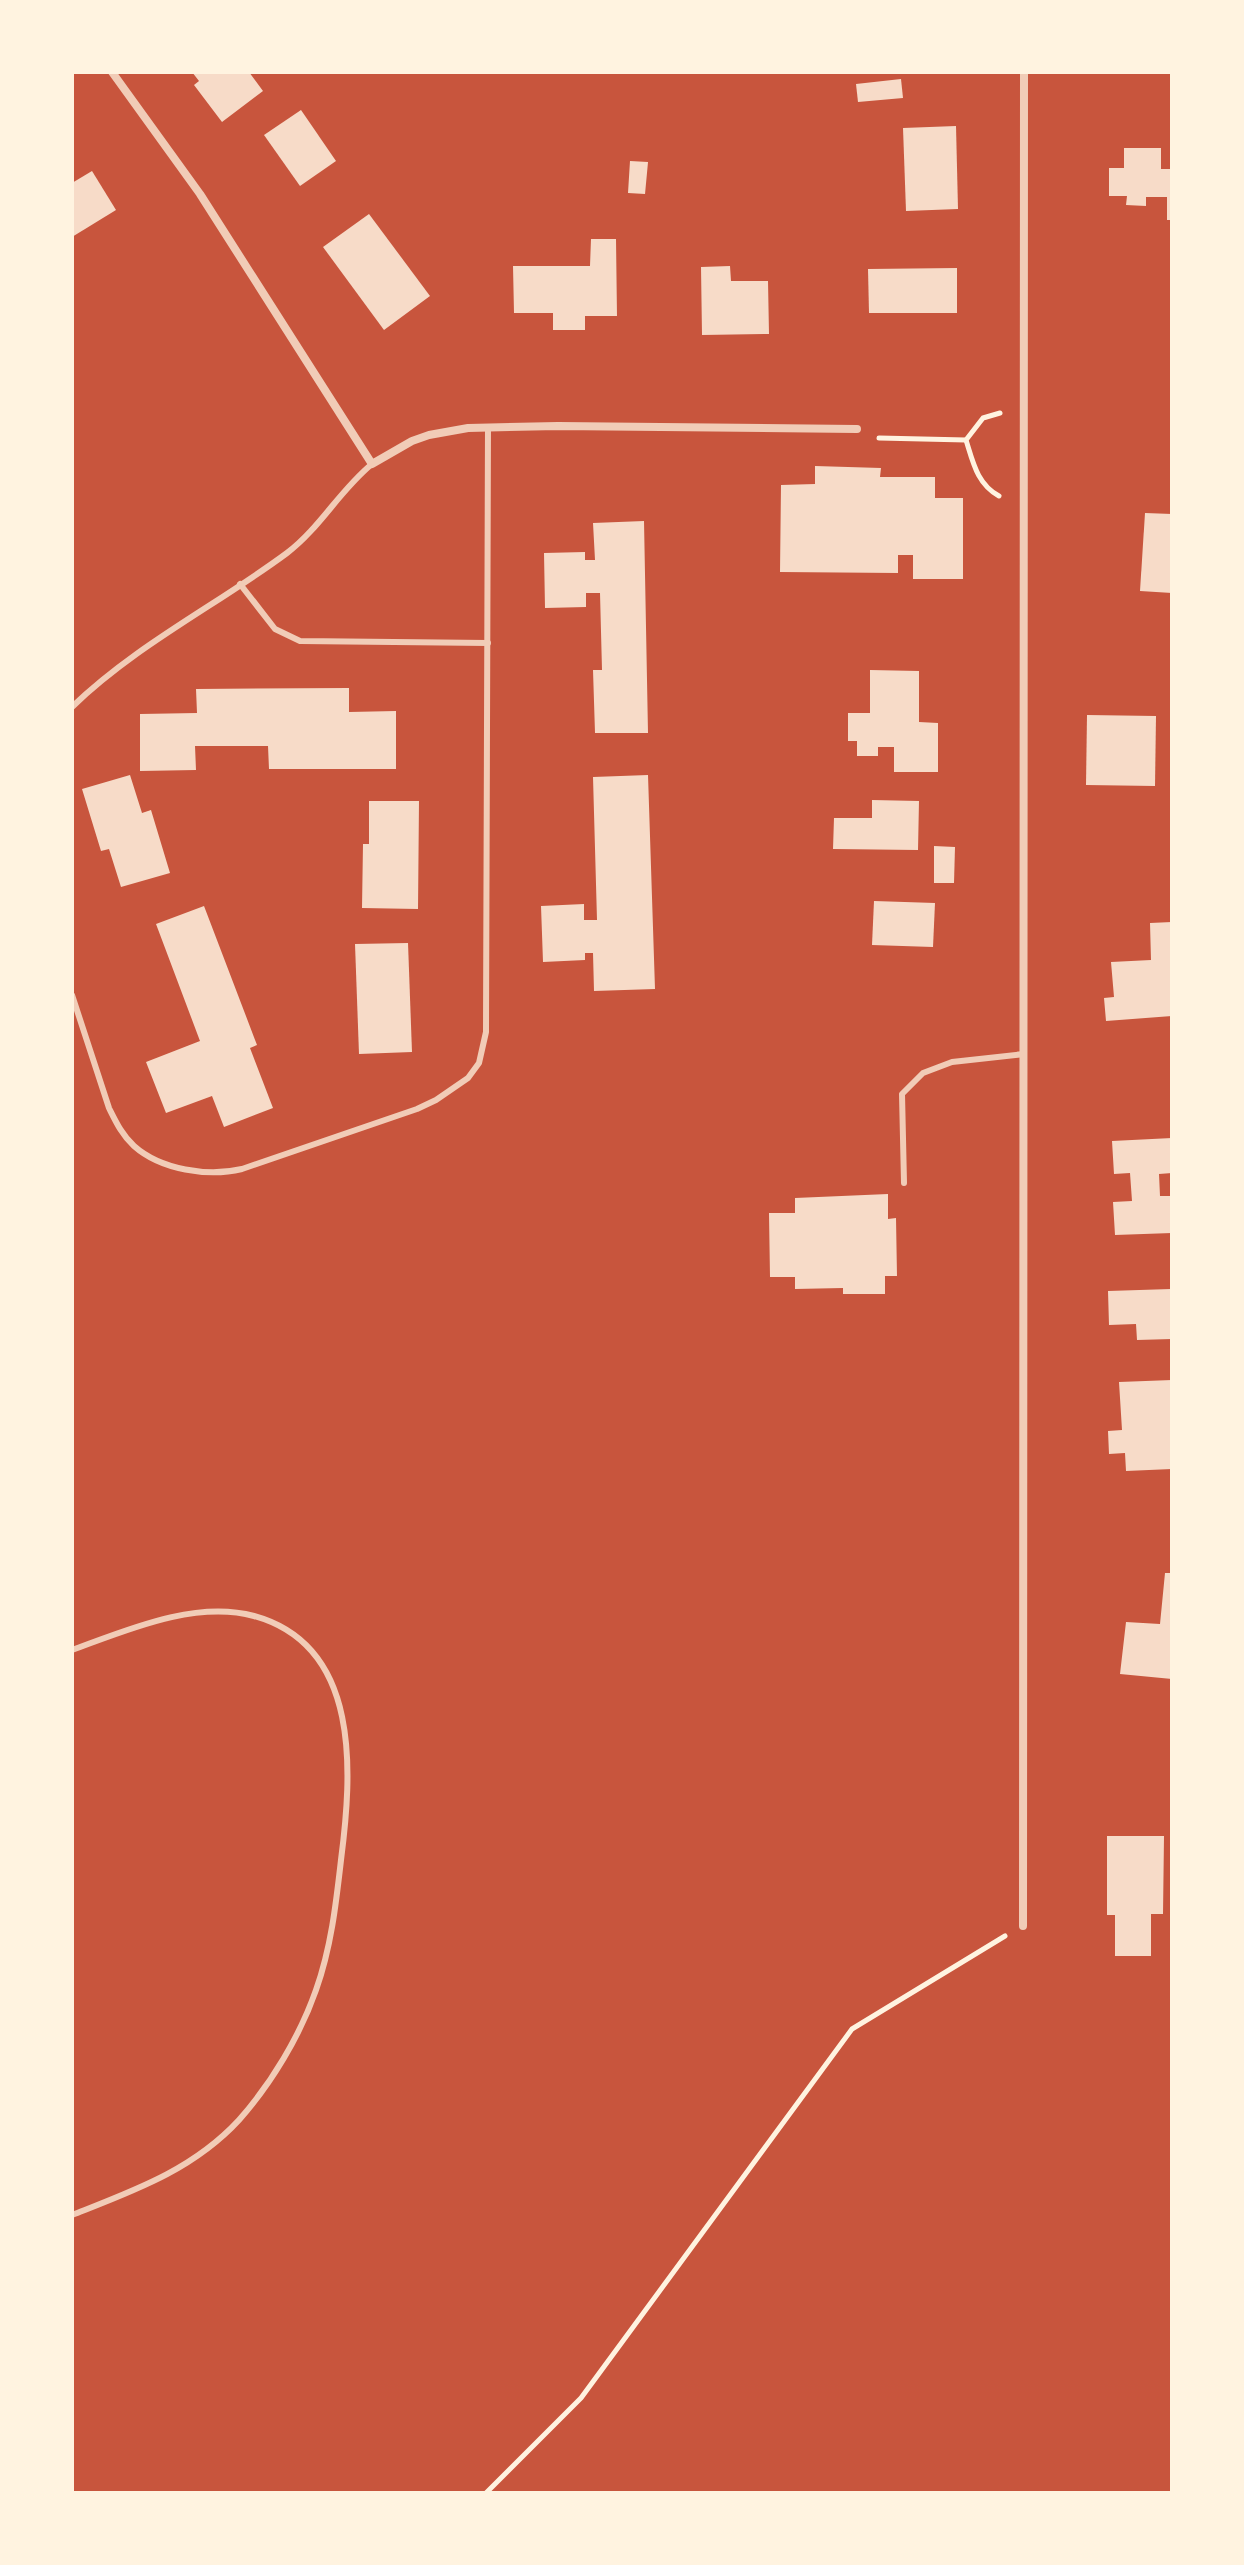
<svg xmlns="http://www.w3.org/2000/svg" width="1244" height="2565" font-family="'IBM Plex Sans',sans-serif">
  <rect width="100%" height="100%" fill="#c8553d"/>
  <g fill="#f7dbc8">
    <polygon points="192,72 249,72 263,91 222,122 194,85 199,81"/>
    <polygon points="901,79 903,98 858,102 856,84"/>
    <polygon points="301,110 336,161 300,186 264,135"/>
    <polygon points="956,126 958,209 906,211 903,128"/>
    <polygon points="1124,148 1161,148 1161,169 1172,169 1172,220 1167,220 1167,197 1146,197 1146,206 1126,205 1127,196 1109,196 1109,168 1124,168"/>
    <polygon points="630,161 648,162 645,194 628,193"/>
    <polygon points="92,171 116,210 72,237 72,183"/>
    <polygon points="369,214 430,296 384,330 323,247"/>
    <polygon points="591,239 616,239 617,316 585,316 585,330 553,330 553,313 514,313 513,266 590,266"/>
    <polygon points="730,266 731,281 768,281 769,334 702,335 701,267"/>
    <polygon points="957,268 957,313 869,313 868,269"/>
    <polygon points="815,466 881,468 880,477 935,477 935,498 963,498 963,579 913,579 913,555 898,555 898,573 780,572 781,485 815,484"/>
    <polygon points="1145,513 1172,514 1172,593 1140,591"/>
    <polygon points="644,521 648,733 595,733 593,670 602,670 600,593 586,593 586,607 545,608 544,553 585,552 585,560 595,560 593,523"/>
    <polygon points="870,670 919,671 919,722 938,723 938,772 894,772 894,747 878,747 878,756 857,756 857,741 848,741 848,713 870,713"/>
    <polygon points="349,688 349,712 396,711 396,769 269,769 268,746 195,746 196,770 140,771 140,714 197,713 196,689"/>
    <polygon points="1087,715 1156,716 1155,786 1086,785"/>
    <polygon points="130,775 142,813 151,810 170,873 121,887 109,849 101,851 82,789"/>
    <polygon points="648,775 655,989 594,991 593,953 585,953 585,960 543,962 541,906 584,904 584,920 597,920 593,777"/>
    <polygon points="872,800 919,801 918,850 833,849 834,818 872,818"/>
    <polygon points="369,801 419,801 418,909 362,908 363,844 369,844"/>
    <polygon points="934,846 955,847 954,883 934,883"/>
    <polygon points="874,901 935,903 933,947 872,945"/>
    <polygon points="204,906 257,1045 250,1048 273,1108 224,1127 212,1096 166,1113 146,1062 200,1041 156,924"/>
    <polygon points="1172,922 1172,1016 1106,1021 1104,998 1114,997 1111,962 1151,960 1150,923"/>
    <polygon points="408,943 412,1052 359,1054 355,944"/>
    <polygon points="1172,1138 1172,1173 1159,1174 1160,1196 1172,1196 1172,1233 1115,1235 1113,1202 1132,1201 1130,1173 1114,1174 1112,1141"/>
    <polygon points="888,1194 888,1219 896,1218 897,1276 885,1276 885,1294 843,1294 843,1288 795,1289 795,1277 770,1277 769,1213 795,1213 795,1198"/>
    <polygon points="1171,1289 1172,1339 1137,1340 1136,1324 1109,1325 1108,1291"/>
    <polygon points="1172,1380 1172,1469 1126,1471 1125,1453 1109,1454 1108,1431 1122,1430 1119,1382"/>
    <polygon points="1165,1573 1172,1573 1172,1679 1120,1674 1126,1622 1160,1624"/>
    <polygon points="1107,1836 1164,1836 1163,1914 1151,1914 1151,1956 1115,1956 1115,1915 1107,1915"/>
  </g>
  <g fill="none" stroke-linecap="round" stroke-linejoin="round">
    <g stroke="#fff3e0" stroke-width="5">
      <polyline points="879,438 966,440"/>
      <path d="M999 496C977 484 973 462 966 440L983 418 1000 413"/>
      <polyline points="486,2493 581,2398 852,2029 1005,1936"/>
    </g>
    <g stroke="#f1ccb7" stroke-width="6">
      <polyline points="240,584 275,629 300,641 488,643"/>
      <path d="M72 707C136 645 217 605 287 553 320 528 340 490 372 464"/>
      <path d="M72 995 109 1108C116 1122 122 1135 134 1146 161 1170 208 1177 242 1169L417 1109 436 1100 468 1078 479 1063 486 1032 488 427"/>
      <polyline points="904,1183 902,1094 923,1073 952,1062 1024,1054"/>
      <path d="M72 1650C127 1630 195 1600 254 1616 362 1646 352 1774 341 1860 336 1904 331 1948 316 1990 300 2036 271 2084 239 2120 193 2170 133 2191 72 2215"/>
    </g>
    <g stroke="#f1ccb7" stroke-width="8">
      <polyline points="112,72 200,194 372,464 412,441 429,435 468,428 558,426 857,429"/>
      <polyline points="1023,1926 1024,72"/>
    </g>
  </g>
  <rect width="1244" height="2565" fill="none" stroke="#fff3e0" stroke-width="148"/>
</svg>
